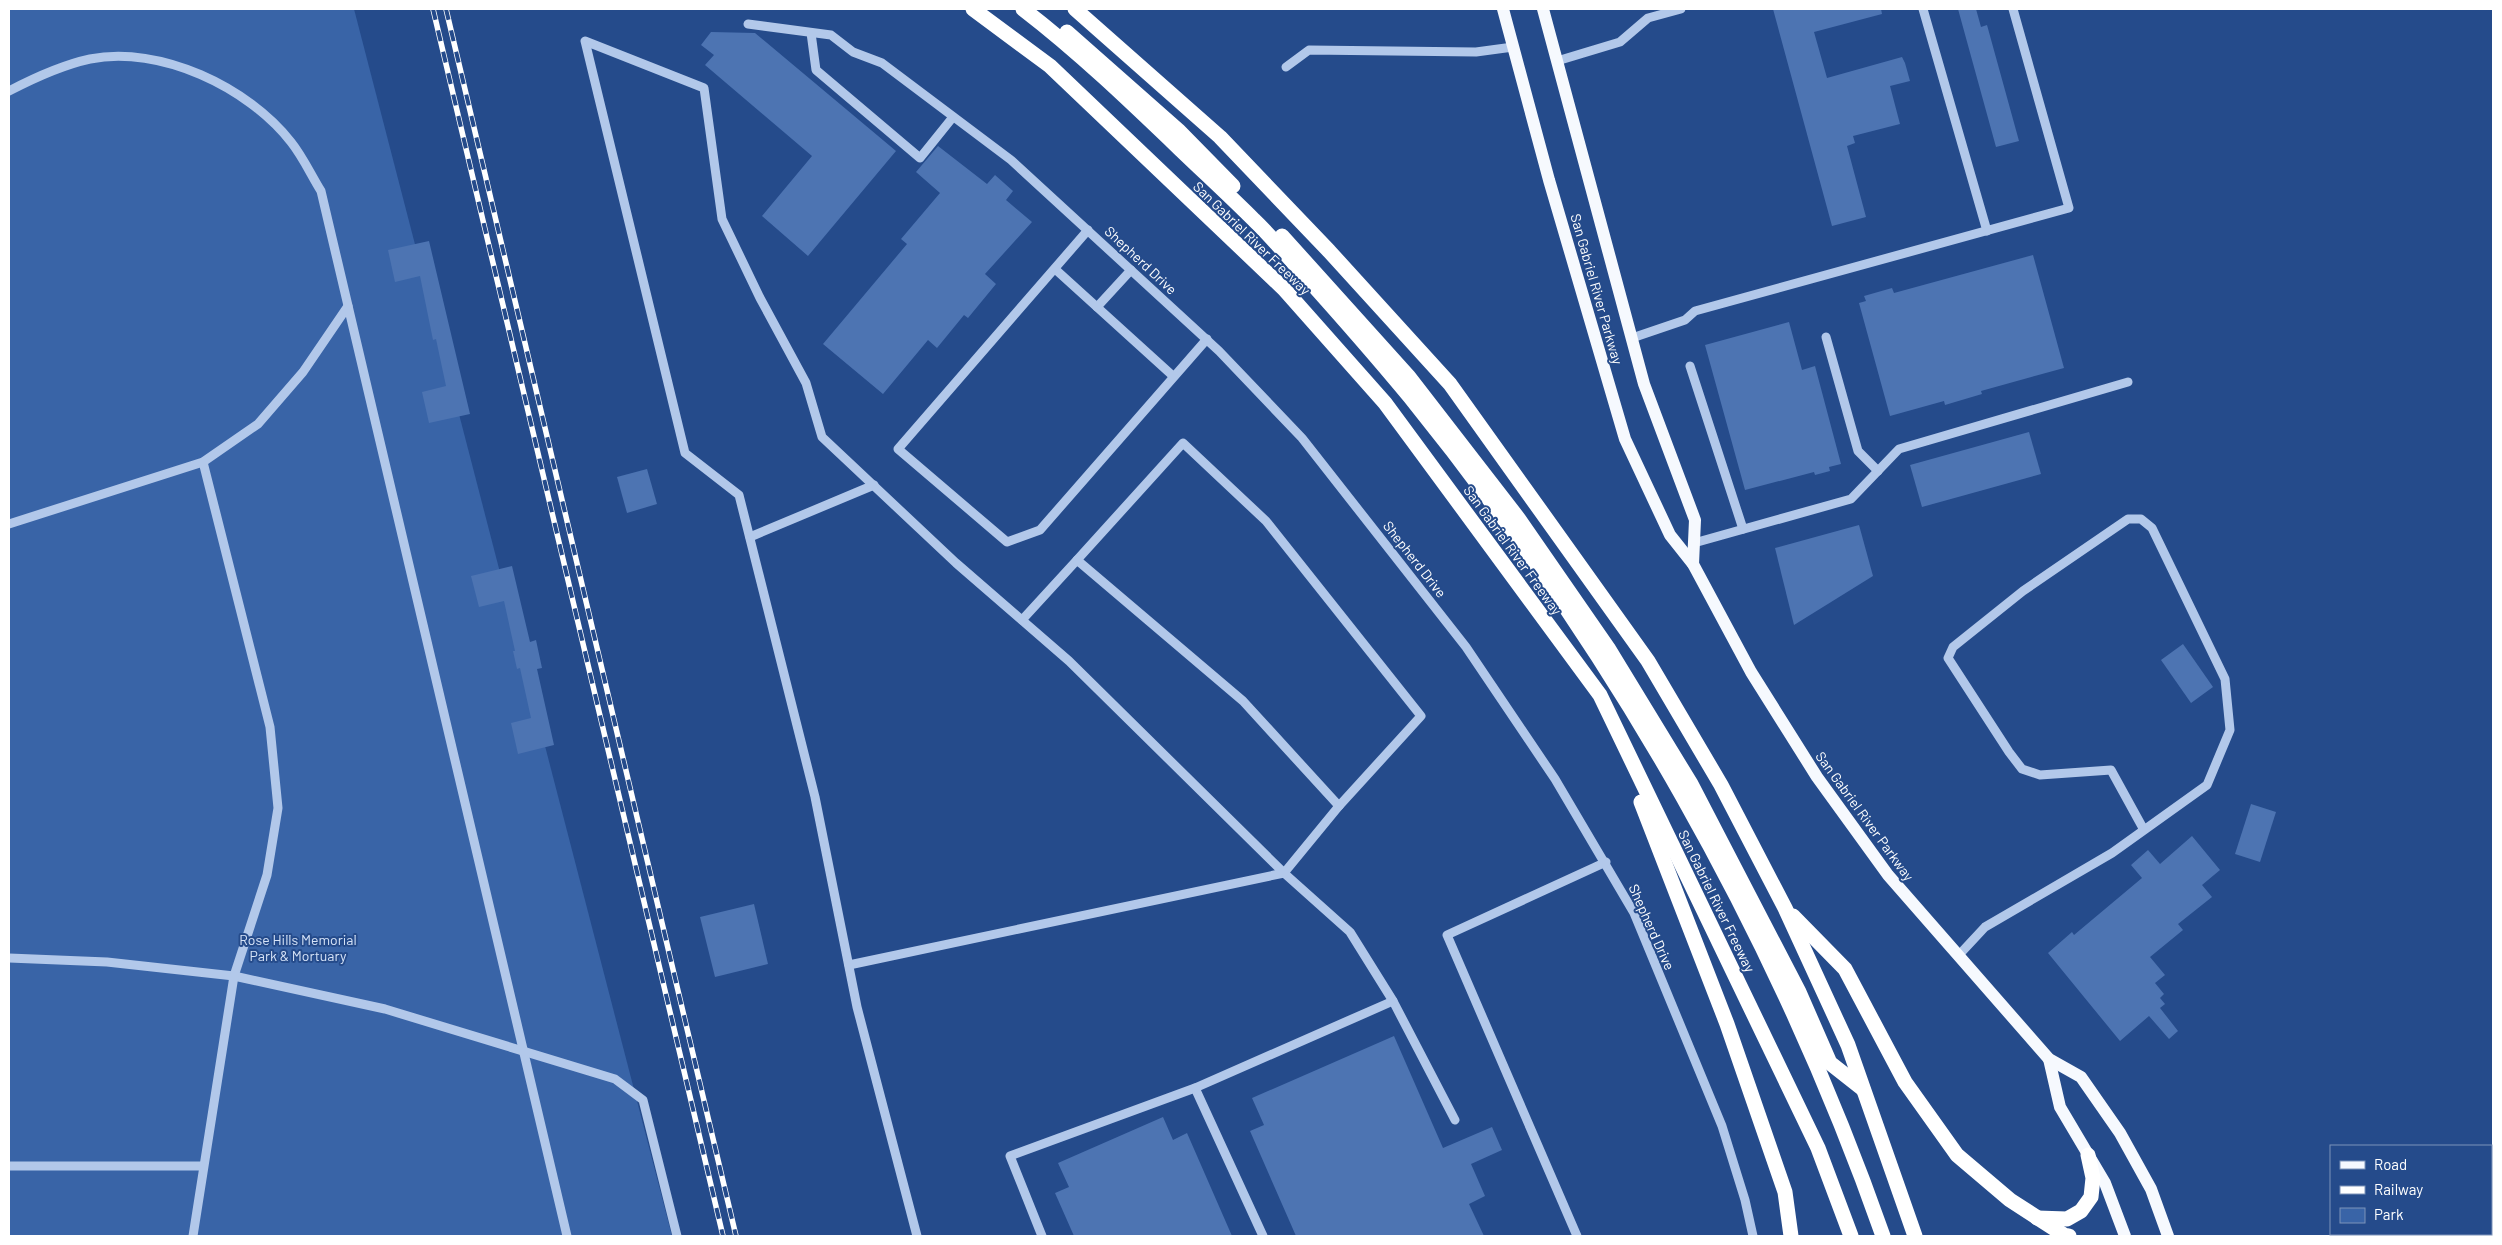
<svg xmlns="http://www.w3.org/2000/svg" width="2502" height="1245" font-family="Barlow,sans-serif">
  <rect width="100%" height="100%" fill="#254b8b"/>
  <polygon fill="#3964a7" points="9,9 354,9 672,1236 9,1236"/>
  <g fill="#4d74b2">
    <polygon points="1773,9 1881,9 1882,14 1814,32 1827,78 1902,57 1905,63 1910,81 1890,86 1900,124 1853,136 1855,143 1847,146 1866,217 1832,226"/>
    <polygon points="1958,9 1976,9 1981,27 1987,25 2019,141 1996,147"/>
    <polygon points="711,32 755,33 896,151 808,256 762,216 812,156 705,65 714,55 701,45"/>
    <polygon points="938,146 987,184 995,175 1013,191 1006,200 1032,222 985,274 996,284 968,318 964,315 937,348 928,340 883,394 823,344 907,244 901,239 940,193 916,172"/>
    <polygon points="429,241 470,414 429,423 422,392 446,386 436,339 433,340 420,276 395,282 388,250"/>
    <polygon points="2033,255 2064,368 1981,391 1982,394 1945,405 1944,401 1890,416 1859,303 1866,301 1864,296 1892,288 1894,293"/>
    <polygon points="1789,322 1802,370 1815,366 1841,464 1829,467 1830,471 1815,475 1814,472 1745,490 1705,345"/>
    <polygon points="2029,432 2041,474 1922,507 1910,465"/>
    <polygon points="647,469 657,504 627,513 617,477"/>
    <polygon points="1859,525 1873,576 1794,625 1775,548"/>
    <polygon points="512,566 530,642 536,640 542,668 537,669 554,745 518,754 511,723 531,718 520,668 517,669 513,651 515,651 504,601 479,607 471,576"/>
    <polygon points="2183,644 2213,687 2191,703 2161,660"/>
    <polygon points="2251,804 2276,812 2260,862 2235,854"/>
    <polygon points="2192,836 2220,870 2202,885 2212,897 2178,924 2183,930 2150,957 2165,975 2155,983 2164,994 2160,998 2165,1004 2160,1008 2178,1031 2169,1039 2149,1016 2120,1041 2048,953 2072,932 2074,935 2142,878 2131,865 2148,850 2160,864"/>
    <polygon points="754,904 768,964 715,977 700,917"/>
    <polygon points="1394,1036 1443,1148 1492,1127 1502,1150 1471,1164 1485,1196 1469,1204 1484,1236 1296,1236 1250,1131 1264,1125 1252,1098"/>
    <polygon points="1163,1117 1173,1140 1187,1133 1232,1236 1074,1236 1055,1193 1069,1187 1058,1163"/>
  </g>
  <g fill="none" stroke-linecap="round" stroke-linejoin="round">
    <g stroke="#b2c8ea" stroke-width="9">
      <polyline points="1923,9 1987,231"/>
      <polyline points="748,24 831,35 853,52 882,63 1011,160 1219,351 1302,438 1466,647 1555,779 1634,913 1722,1126 1745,1200 1753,1236"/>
      <polyline points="811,33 816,70 920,158 953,117"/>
      <polyline points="1557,61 1620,42 1648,18 1681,9"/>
      <polyline points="1286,67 1309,50 1476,52 1513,47"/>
      <path d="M9 91C34 78 62 65 90 59 160 45 248 87 291 142 303 157 311 175 321 191L567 1236"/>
      <polyline points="1088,230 898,449 1007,542 1040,530 1207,339"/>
      <polyline points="1055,269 1173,376"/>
      <polyline points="1097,307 1131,270"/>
      <polyline points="1826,337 1858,451 1878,471"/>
      <polyline points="1632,338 1685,320 1695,311 2069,208 2013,9"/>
      <polyline points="1690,366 1743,529"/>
      <polyline points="9,524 203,462 258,424 303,372 348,306"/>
      <polyline points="750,537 874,485"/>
      <polyline points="1694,543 1851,499 1899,449 2128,382"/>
      <polyline points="1077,560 1183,443 1266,521 1421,716 1339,806"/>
      <polyline points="1958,956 1985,927 2112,853 2207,785 2230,730 2225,679 2152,528 2141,519 2128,519 2023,591 1953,647 1948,658 2009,752 2022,769 2040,775 2111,770 2144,830"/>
      <polyline points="9,958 107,962 234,976 385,1009 615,1079 643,1100 677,1236"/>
      <polyline points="849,965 1284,873 1339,806 1243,701 1077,560 1022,620"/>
      <polyline points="1195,1088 1393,1001 1455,1120"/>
      <polyline points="9,1166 203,1166"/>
      <polyline points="193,1236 234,976 267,875 278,808 270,727 203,462"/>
      <polyline points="917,1236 857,1007 815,797 739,495 685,453 585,41 704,88 722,219 760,298 806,383 822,437 956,563 1069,661 1284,873 1350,932 1393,1001"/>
      <polyline points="1042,1236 1010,1156 1195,1088 1263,1236"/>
      <polyline points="1577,1236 1447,935 1606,862"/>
    </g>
    <g stroke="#f6f9fe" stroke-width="12">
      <polyline points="1503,9 1549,180 1625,439 1670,535 1693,564 1751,672 1817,777 1888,875 2049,1059 2081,1077 2120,1133 2151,1189 2168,1236"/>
      <polyline points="1543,9 1644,384 1695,520 1693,564"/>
      <polyline points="2049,1059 2060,1107 2105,1183 2125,1236"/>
    </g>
    <g stroke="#fff" stroke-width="15">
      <polyline points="973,9 1050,66 1284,289 1385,403 1600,695 1818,1148 1851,1236"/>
      <path d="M1023 9C1079 52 1131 102 1182 151 1206 174 1230 196 1254 220 1272 237 1288 257 1305 276 1341 316 1376 356 1410 397 1613 648 1776 931 1883 1236"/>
      <polyline points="1075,9 1220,137 1329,251 1450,384 1648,661 1721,785 1785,908 1848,1045 1915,1236"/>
      <polyline points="1067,32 1178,130 1233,186"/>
      <polyline points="1282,236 1409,377 1518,518 1608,648 1691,784 1799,992 1830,1063 1863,1089"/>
      <polyline points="1641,802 1727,1024 1785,1192 1791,1236"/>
      <polyline points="1793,916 1845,969 1905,1082 1957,1155 2010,1200 2064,1235 2069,1236"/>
      <polyline points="2037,1218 2067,1219 2081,1211 2091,1197 2093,1178 2088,1155"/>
    </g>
    <defs>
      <g id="rail">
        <polyline points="433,9 723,1236"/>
        <polyline points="446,9 736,1236"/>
      </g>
    </defs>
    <use href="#rail" stroke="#fff" stroke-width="5.5"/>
    <use href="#rail" stroke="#254b8b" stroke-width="4" stroke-dasharray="11" stroke-linecap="butt"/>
  </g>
  <g text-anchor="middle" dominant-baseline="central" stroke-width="4" stroke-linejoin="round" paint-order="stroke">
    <g font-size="14" fill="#fff" stroke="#254b8b">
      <text transform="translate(1252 238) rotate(44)">San Gabriel River Freeway</text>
      <text transform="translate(1141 260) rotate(43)">Shepherd Drive</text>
      <text transform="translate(1597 289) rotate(74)">San Gabriel River Parkway</text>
      <text transform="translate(1513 550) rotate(54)">San Gabriel River Freeway</text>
      <text transform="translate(1415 559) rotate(52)">Shepherd Drive</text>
      <text transform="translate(1865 816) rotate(54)">San Gabriel River Parkway</text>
      <text transform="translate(1717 901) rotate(64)">San Gabriel River Freeway</text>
      <text transform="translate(1652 927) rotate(66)">Shepherd Drive</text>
    </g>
    <g font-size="14" fill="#d7e4f8" stroke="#254b8b">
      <text x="298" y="939">Rose Hills Memorial<tspan x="298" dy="16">Park &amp; Mortuary</tspan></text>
    </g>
  </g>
  <rect width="2502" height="1245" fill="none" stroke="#ffffff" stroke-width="20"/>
  <rect x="2330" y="1145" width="162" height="90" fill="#254b8b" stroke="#7c93b9"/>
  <rect x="2340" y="1161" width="25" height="8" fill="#f6f9fe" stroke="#7c93b9"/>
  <text x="2374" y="1170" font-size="15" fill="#ffffff">Road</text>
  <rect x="2340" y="1186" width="25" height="8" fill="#ffffff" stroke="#7c93b9"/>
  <text x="2374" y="1195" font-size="15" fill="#ffffff">Railway</text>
  <rect x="2340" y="1208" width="25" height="15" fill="#3964a7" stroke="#7c93b9"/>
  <text x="2374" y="1220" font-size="15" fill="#ffffff">Park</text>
</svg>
